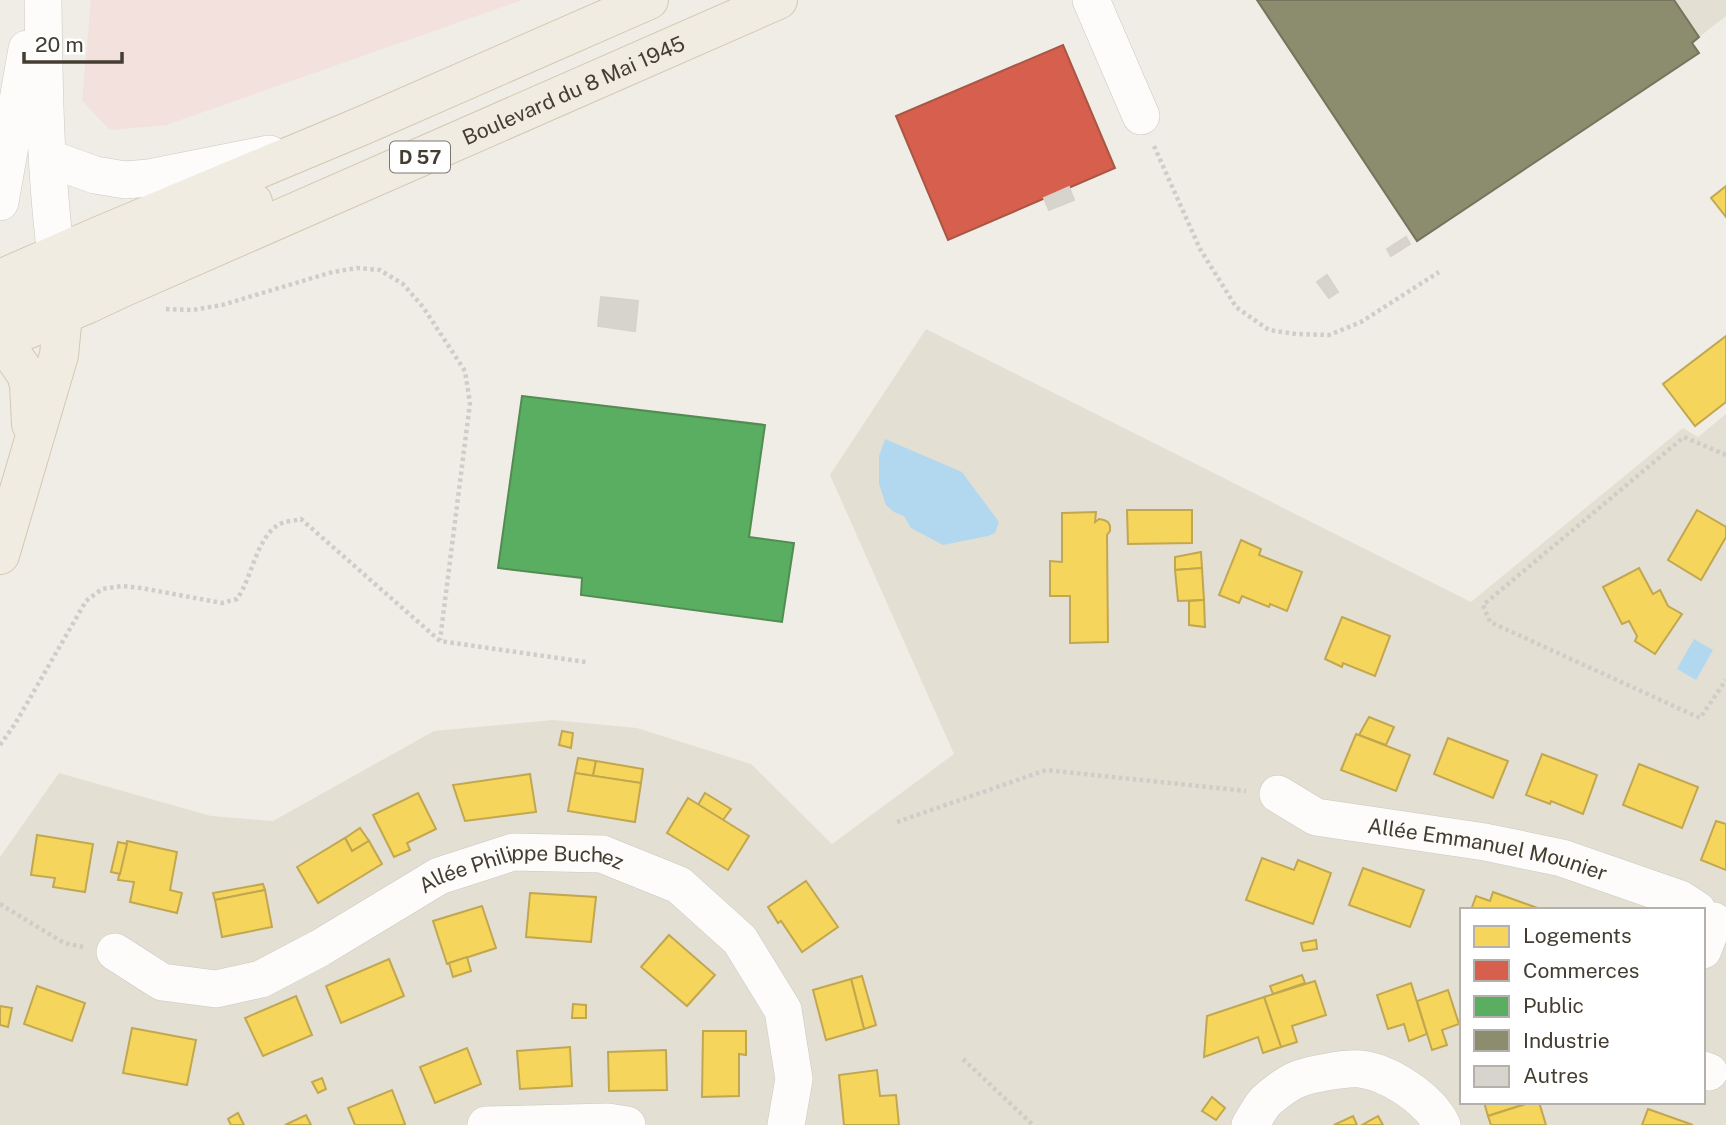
<svg xmlns="http://www.w3.org/2000/svg" width="1726" height="1125" font-family="'Public Sans',sans-serif">
  <rect width="100%" height="100%" fill="#efede6"/>
  <g fill="#e4dfd3" fill-rule="evenodd">
    <polygon points="1674,0 1726,0 1726,16 1699,37"/>
    <path d="M926 329 1471 602 1683 428 1698 437 1726 414V1125H0V857L59 773 211 816 273 821 434 731 553 720 637 728 751 764 832 844 954 754 830 475ZM1462 910H1703V1102H1462Z"/>
  </g>
  <polygon fill="#f2e1dc" points="91,0 522,0 166,125 110,130 82,101"/>
  <g fill="#b2d8f0">
    <polygon points="885,439 962,472 999,522 995,533 988,536 943,545 911,528 904,516 894,512 886,505 879,484 879,456"/>
    <polygon points="1694,639 1713,650 1696,680 1677,669"/>
  </g>
  <g fill="#f6d55c" stroke="#c1a74f" stroke-width="2">
    <polygon points="1726,186 1726,217 1711,198"/>
    <polygon points="1726,336 1726,402 1695,426 1663,384"/>
    <polygon points="1127,510 1192,510 1192,543 1128,544"/>
    <polygon points="1697,510 1726,527 1726,537 1701,580 1668,560"/>
    <polygon points="1096,512 1095,522 1099,519 1104,520 1108,522 1110,526 1110,531 1107,535 1108,642 1070,643 1070,596 1050,596 1050,561 1062,562 1062,513"/>
    <polygon points="1241,540 1261,549 1259,555 1302,572 1287,611 1270,604 1269,607 1242,596 1239,603 1219,595"/>
    <polygon points="1201,552 1202,568 1175,570 1175,557"/>
    <polygon points="1202,568 1204,600 1178,601 1175,570"/>
    <polygon points="1639,568 1653,594 1660,590 1668,606 1682,614 1655,654 1635,641 1637,636 1629,621 1622,624 1603,587"/>
    <polygon points="1204,600 1205,627 1189,625 1189,601"/>
    <polygon points="1342,617 1390,636 1375,676 1343,663 1342,667 1325,659"/>
    <polygon points="1369,717 1394,727 1386,745 1359,735"/>
    <polygon points="562,731 573,733 571,748 559,745"/>
    <polygon points="1356,734 1410,755 1396,791 1341,770"/>
    <polygon points="1448,738 1508,761 1493,798 1434,774"/>
    <polygon points="1542,754 1597,775 1583,814 1551,801 1550,804 1526,795"/>
    <polygon points="578,758 596,761 593,776 575,773"/>
    <polygon points="596,761 643,769 641,783 593,776"/>
    <polygon points="1639,764 1698,787 1682,828 1623,805"/>
    <polygon points="575,773 641,783 635,822 568,811"/>
    <polygon points="530,774 536,812 465,821 453,785"/>
    <polygon points="418,793 436,829 407,843 410,850 394,857 373,815"/>
    <polygon points="705,793 731,809 723,820 698,805"/>
    <polygon points="688,798 749,836 728,870 667,833"/>
    <polygon points="1716,821 1726,824 1726,870 1701,860"/>
    <polygon points="360,828 369,841 352,851 345,838"/>
    <polygon points="37,835 93,844 85,892 53,887 55,878 31,875"/>
    <polygon points="345,838 352,851 369,841 382,864 318,903 297,867"/>
    <polygon points="127,841 177,852 170,890 182,893 177,913 130,902 134,882 118,880"/>
    <polygon points="118,842 127,844 120,874 111,872"/>
    <polygon points="1262,858 1294,870 1298,860 1331,873 1313,924 1246,900"/>
    <polygon points="1363,868 1424,890 1410,927 1349,905"/>
    <polygon points="806,881 838,927 802,952 781,921 778,923 768,907"/>
    <polygon points="263,884 265,890 215,900 213,893"/>
    <polygon points="265,890 272,927 222,937 215,900"/>
    <polygon points="1493,892 1543,910 1471,910 1476,896 1490,901"/>
    <polygon points="530,893 596,897 591,942 526,937"/>
    <polygon points="482,906 496,948 447,964 433,921"/>
    <polygon points="669,935 715,975 687,1006 641,967"/>
    <polygon points="1316,940 1317,949 1303,951 1301,943"/>
    <polygon points="467,957 471,971 453,977 449,963"/>
    <polygon points="389,959 404,996 341,1023 326,986"/>
    <polygon points="1302,975 1305,983 1273,994 1270,986"/>
    <polygon points="862,976 876,1025 864,1029 851,979"/>
    <polygon points="851,979 864,1029 826,1040 813,990"/>
    <polygon points="1315,981 1326,1015 1292,1026 1297,1042 1281,1047 1264,997"/>
    <polygon points="1411,983 1427,1034 1409,1041 1404,1024 1388,1029 1377,995"/>
    <polygon points="37,986 85,1003 72,1041 24,1024"/>
    <polygon points="1448,990 1459,1024 1442,1030 1447,1045 1432,1050 1417,1001"/>
    <polygon points="296,996 312,1035 263,1056 245,1018"/>
    <polygon points="1264,997 1281,1047 1263,1053 1258,1037 1204,1057 1207,1016"/>
    <polygon points="573,1004 586,1005 586,1018 572,1018"/>
    <polygon points="0,1006 12,1008 8,1027 0,1025"/>
    <polygon points="132,1028 196,1040 187,1085 123,1073"/>
    <polygon points="703,1031 746,1031 746,1055 739,1054 739,1096 702,1097"/>
    <polygon points="570,1047 572,1086 520,1089 517,1051"/>
    <polygon points="467,1048 481,1084 435,1103 420,1067"/>
    <polygon points="666,1050 667,1090 609,1091 608,1052"/>
    <polygon points="877,1070 880,1096 896,1095 899,1125 844,1125 839,1075"/>
    <polygon points="322,1078 326,1089 318,1093 312,1082"/>
    <polygon points="392,1090 405,1124 402,1125 355,1125 348,1108"/>
    <polygon points="1212,1097 1225,1108 1216,1120 1202,1111"/>
    <polygon points="1484,1102 1532,1102 1488,1116"/>
    <polygon points="1532,1102 1539,1102 1546,1125 1491,1125 1488,1116"/>
    <polygon points="1648,1109 1693,1125 1642,1125"/>
    <polygon points="238,1113 244,1125 231,1125 228,1119"/>
    <polygon points="306,1115 311,1125 285,1125"/>
    <polygon points="1353,1116 1357,1125 1334,1125"/>
    <polygon points="1378,1116 1383,1125 1362,1125"/>
  </g>
  <polygon fill="#d6604d" stroke="#aa5645" stroke-width="2" points="1063,45 1115,168 948,240 896,116"/>
  <polygon fill="#5aae61" stroke="#538c53" stroke-width="2" points="522,396 765,425 749,537 794,543 782,622 581,595 582,578 498,568"/>
  <polygon fill="#8c8c6e" stroke="#76745c" stroke-width="2" points="1257,0 1674,0 1699,37 1692,43 1699,53 1417,241"/>
  <g fill="#d7d4cd" stroke="#d7d3cc" stroke-width="2">
    <polygon points="1069,187 1074,200 1049,210 1044,198"/>
    <polygon points="1406,237 1410,244 1391,256 1387,249"/>
    <polygon points="1327,275 1338,292 1329,298 1317,282"/>
    <polygon points="601,297 638,301 635,331 598,326"/>
  </g>
  <g fill="none" stroke-linecap="round" stroke-linejoin="round">
    <defs>
      <g id="minor">
        <path d="M43 0C44 85 45 171 56 255"/>
        <polyline points="1091,0 1141,116"/>
        <polyline points="48,158 95,175 125,180 149,178 269,154"/>
        <polyline points="0,202 27,49"/>
        <path id="s1" d="M1278 794 1316 817 1485 842 1562 858 1680 899 1697 910"/>
        <polyline points="1703,950 1714,921"/>
        <path id="s2" d="M115 952 162 982 216 989 261 979 320 948 439 876 513 852 602 854 679 885 740 940 783 1010 794 1079 786 1125"/>
        <polyline points="1703,1070 1709,1072"/>
        <polyline points="486,1125 608,1122 627,1125"/>
        <path d="M1250 1125C1255 1118 1259 1109 1265 1102 1271 1096 1288 1083 1296 1080 1309 1074 1346 1068 1360 1069 1389 1072 1429 1099 1442 1125"/>
      </g>
      <g id="major">
        <polyline points="0,279 101,235 364,125 649,0"/>
        <polyline points="0,309 253,202"/>
        <polyline points="2,340 26,374 29,385 31,424"/>
        <path id="s3" d="M0 341 88 304 122 288 778 0"/>
        <polyline points="0,555 59,355 63,315 61,295"/>
      </g>
    </defs>
    <use href="#minor" stroke="#cbc8c2" stroke-width="38"/>
    <use href="#major" stroke="#d3c9b2" stroke-width="40"/>
    <g stroke="#d0cdc8" stroke-width="4.5" stroke-dasharray="3.5 3.5" stroke-linecap="butt">
      <polyline points="1154,146 1200,249 1236,307 1269,330 1296,334 1329,335 1361,322 1439,272"/>
      <polyline points="166,309 192,310 222,305 333,272 357,268 380,270 403,284 423,307 465,371 470,403 440,640"/>
      <polyline points="1726,455 1684,437 1483,605 1490,622 1700,718 1726,680"/>
      <path d="M0 745 15 724 86 601 102 589 122 586 141 588 222 603 237 599C252 578 256 539 278 525 284 521 294 521 301 519L440 641 586 662"/>
      <polyline points="897,822 1046,770 1246,791"/>
      <polyline points="0,904 64,943 83,947"/>
      <polyline points="963,1059 1033,1125"/>
    </g>
    <use href="#minor" stroke="#fdfcfb" stroke-width="37"/>
    <use href="#major" stroke="#f0ece2" stroke-width="38"/>
  </g>
  <g text-anchor="middle" dominant-baseline="central" stroke-width="7" stroke-linejoin="round" paint-order="stroke">
    <rect fill="#fff" stroke="#7c7770" stroke-width="2" x="390" y="141.5" width="60" height="31" rx="5"/>
    <g font-size="19" font-weight="bold" fill="#443d32">
      <text x="420" y="157">D 57</text>
    </g>
    <g font-size="21" fill="#443d32" stroke="#fff">
      <text stroke="none"><textPath href="#s3" startOffset="626">Boulevard du 8 Mai 1945</textPath></text>
      <text stroke="none"><textPath href="#s1" startOffset="219">Allée Emmanuel Mounier</textPath></text>
      <text stroke="none"><textPath href="#s2" startOffset="446">Allée Philippe Buchez</textPath></text>
    </g>
  </g>
  <rect x="1460" y="908" width="245" height="196" fill="#ffffff" stroke="#b4b1ad" stroke-width="2"/>
  <rect x="1474" y="926" width="35" height="21" fill="#f6d55c" stroke="#b4b1ad" stroke-width="2"/>
  <text x="1523" y="943" font-size="21" fill="#443d32">Logements</text>
  <rect x="1474" y="960" width="35" height="21" fill="#d6604d" stroke="#b4b1ad" stroke-width="2"/>
  <text x="1523" y="978" font-size="21" fill="#443d32">Commerces</text>
  <rect x="1474" y="996" width="35" height="21" fill="#5aae61" stroke="#b4b1ad" stroke-width="2"/>
  <text x="1523" y="1013" font-size="21" fill="#443d32">Public</text>
  <rect x="1474" y="1030" width="35" height="21" fill="#8c8c6e" stroke="#b4b1ad" stroke-width="2"/>
  <text x="1523" y="1048" font-size="21" fill="#443d32">Industrie</text>
  <rect x="1474" y="1066" width="35" height="21" fill="#d7d4cd" stroke="#b4b1ad" stroke-width="2"/>
  <text x="1523" y="1083" font-size="21" fill="#443d32">Autres</text>
  <path d="M24 52v10h98v-10" fill="none" stroke="#443d32" stroke-width="3.5"/>
  <text x="35" y="52" font-size="21" fill="#443d32" stroke="#ffffff" stroke-width="5" paint-order="stroke">20 m</text>
</svg>
